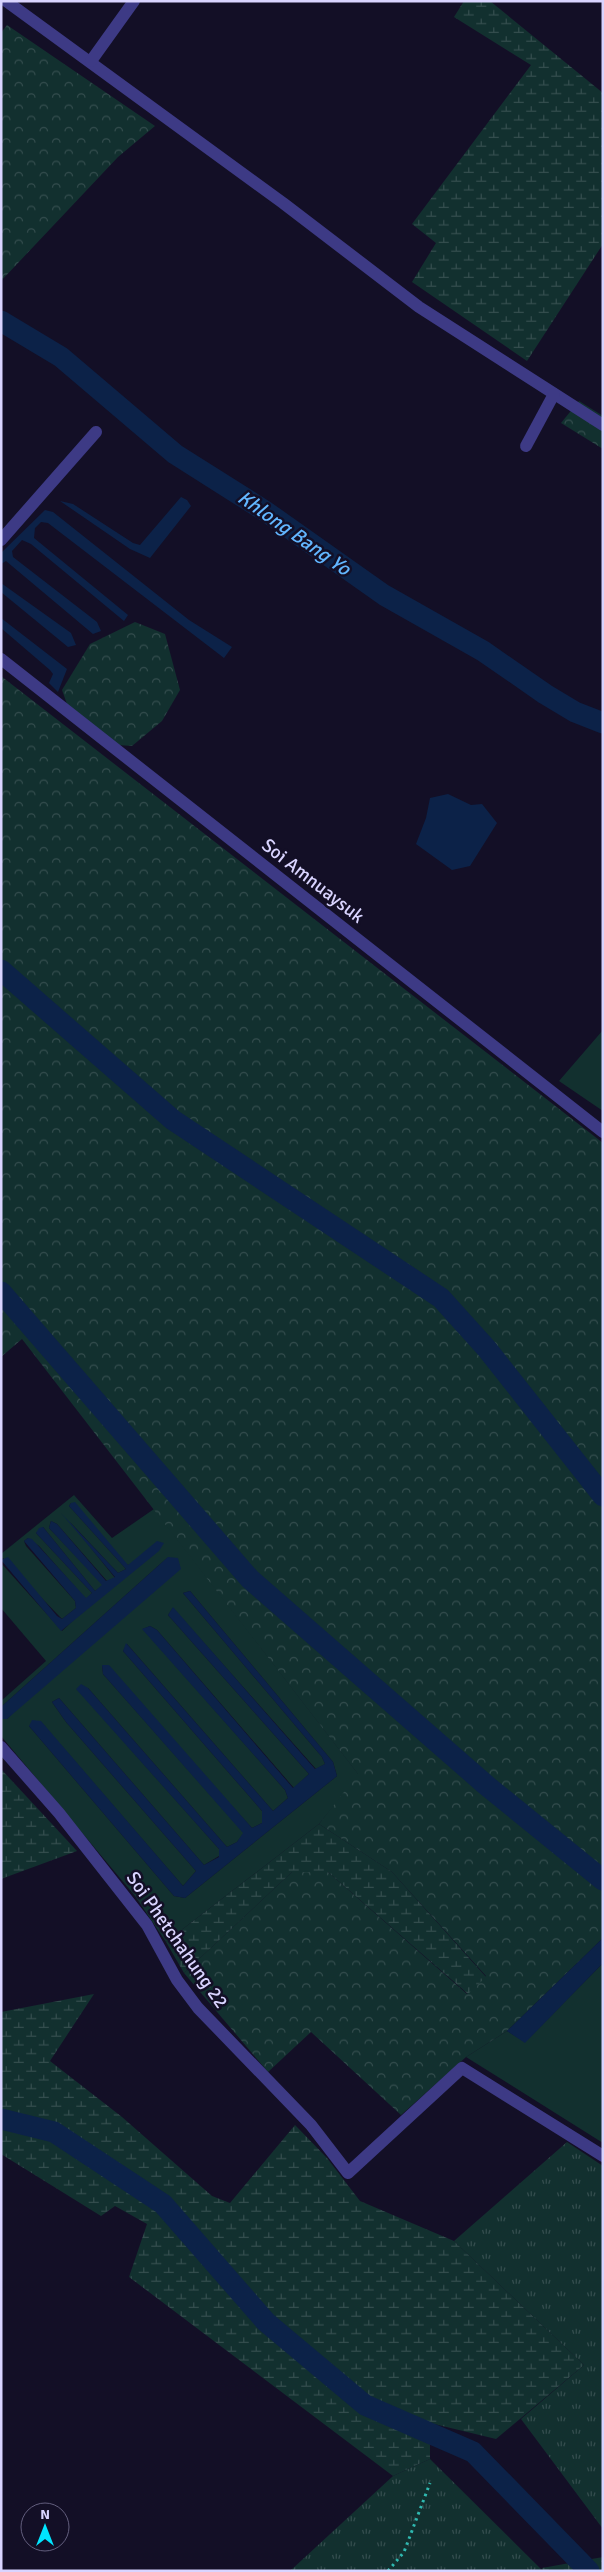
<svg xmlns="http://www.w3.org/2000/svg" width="604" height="2572" font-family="Signika,sans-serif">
  <defs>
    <pattern id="forest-crowns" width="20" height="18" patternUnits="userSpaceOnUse" patternTransform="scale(1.25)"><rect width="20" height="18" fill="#12302f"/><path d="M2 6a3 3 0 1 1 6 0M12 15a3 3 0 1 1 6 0" fill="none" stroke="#344d4e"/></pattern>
    <pattern id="wetland-marsh" width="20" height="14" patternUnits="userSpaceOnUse" patternTransform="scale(1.25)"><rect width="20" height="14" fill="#12302f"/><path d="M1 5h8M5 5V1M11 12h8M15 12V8" fill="none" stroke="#344d4e"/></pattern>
    <pattern id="park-tufts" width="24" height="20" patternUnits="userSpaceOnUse" patternTransform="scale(1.25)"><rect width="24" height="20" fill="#12302f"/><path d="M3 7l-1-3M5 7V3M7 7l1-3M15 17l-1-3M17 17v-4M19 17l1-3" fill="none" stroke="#344d4e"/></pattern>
  </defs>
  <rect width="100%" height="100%" fill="#130f26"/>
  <g fill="#12302f" fill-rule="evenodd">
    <polygon points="603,1030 603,1111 559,1081"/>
    <path d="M74 1495 112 1538 154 1509 359 1775 319 1824 166 1942 135 1896 1 1736V1719H7L168 1557 1 1707V1701L46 1661 1 1608V1563L62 1631 135 1562 128 1565 124 1563 71 1503 69 1506 126 1569 118 1573 70 1522 115 1578 107 1581 57 1524 51 1521 49 1528 103 1585 95 1591 43 1527 36 1533 92 1593 86 1599 39 1546 28 1538 24 1541 26 1546 75 1601 76 1608 62 1619 3 1558 1 1560V1554ZM190 1591 333 1762 337 1776 185 1898 174 1896 29 1726 40 1721 183 1886 196 1871 66 1722 52 1702 59 1698 204 1865 219 1856V1849L77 1689 88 1688 227 1847 237 1842 244 1833 103 1674 102 1665 252 1828 262 1823V1811L123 1651 127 1644 273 1811 288 1798 285 1790 143 1629 150 1626 157 1630 294 1788 309 1774 168 1615 173 1608 316 1769 325 1764 322 1757 183 1593Z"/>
    <polygon points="603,1963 603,2143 466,2057 507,2031 525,2042"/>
  </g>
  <g fill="url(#forest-crowns)">
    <polygon points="7,25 155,126 118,157 1,281 1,33"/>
    <polygon points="579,401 603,416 603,449 561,423"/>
    <polygon points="135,622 165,634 180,690 162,721 132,746 118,745 67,704 62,690 90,644"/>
    <polygon points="1,676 603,1143 603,1938 507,2031 466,2057 401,2115 311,2032 268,2072 184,1973 292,1872 328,1872 467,1994 486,1976 392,1872 319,1824 358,1774 22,1339 1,1357"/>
  </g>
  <g fill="url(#wetland-marsh)">
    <polygon points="464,1 490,1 603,93 603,244 527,361 412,282 436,243 412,224 531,65 454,17"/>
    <polygon points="1,1769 77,1851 1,1879"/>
    <polygon points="319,1824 392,1872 486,1977 468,1994 328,1872 292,1872 184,1973 166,1942"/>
    <polygon points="94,1994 50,2061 122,2117 212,2196 230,2203 295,2125 327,2158 360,2201 454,2241 584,2365 496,2439 430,2423 430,2459 393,2476 129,2277 147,2224 115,2206 101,2216 1,2154 1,2012"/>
    <polygon points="603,2557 603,2571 543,2571 542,2568"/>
  </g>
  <g fill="url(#park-tufts)">
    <polygon points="567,2142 603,2166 603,2529 521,2419 584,2365 454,2241"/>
    <polygon points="430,2459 543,2571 290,2571 393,2476"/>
  </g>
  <g fill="#0c2248">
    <polygon points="181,497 187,500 191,506 150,558 130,549 60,501 73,504 133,543 140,545"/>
    <polygon points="45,510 53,512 189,620 232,647 224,658 48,523 41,522 35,528 34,538 128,615 124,621 31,544 22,540 12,551 13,557 97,622 101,631 93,634 6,561 1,564 1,553"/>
    <polygon points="1,583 71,633 76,645 68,647 1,592"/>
    <polygon points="1,618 67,669 58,692 49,683 53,674 50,670 1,628"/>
    <polygon points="448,794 471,805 482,804 497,823 470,866 452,870 416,844 426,818 430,798"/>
    <polygon points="75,1502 128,1565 157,1541 164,1543 159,1551 61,1631 1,1560 8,1557 57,1616 62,1619 76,1608 75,1601 24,1541 28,1538 32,1539 86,1598 92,1593 36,1533 39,1528 43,1527 95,1591 102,1585 49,1528 51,1521 57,1524 106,1581 115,1577 61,1513 118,1573 126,1569 69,1506 71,1503"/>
    <polygon points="168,1557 178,1558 181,1569 7,1719 1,1719 1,1707"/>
    <polygon points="190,1591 333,1762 337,1776 185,1898 174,1896 29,1726 32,1720 41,1721 183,1886 196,1871 66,1722 52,1702 59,1698 204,1865 219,1857 219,1849 76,1689 81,1684 88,1688 227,1847 237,1842 243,1833 103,1674 102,1665 109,1665 252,1828 262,1823 262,1811 123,1651 126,1643 273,1811 288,1798 285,1790 142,1629 150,1626 157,1630 293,1788 309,1774 168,1615 173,1607 315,1769 325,1764 322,1757 183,1593"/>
    <polygon points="603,1938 603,1963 525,2043 507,2031"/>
  </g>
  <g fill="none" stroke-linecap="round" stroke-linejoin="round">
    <g stroke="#0c2248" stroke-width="21">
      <polyline points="1,321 61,357 175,454 265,511 384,595 483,651 545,694 575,712 603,723"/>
      <polyline points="1,970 173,1120 441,1298 487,1349 603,1496"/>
      <polyline points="1,1292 250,1579 486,1785 603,1880"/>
      <polyline points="1,2119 54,2132 163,2204 266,2322 365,2405 473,2452 589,2571"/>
    </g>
    <polyline stroke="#2fb8b0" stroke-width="3" stroke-dasharray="2.5 4" stroke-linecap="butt" points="388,2571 404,2552 430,2483"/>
    <g stroke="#3d3a85" stroke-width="12">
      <polyline points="6,1 283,203 419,307 603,425"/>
      <polyline points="91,61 134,1"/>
      <polyline points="526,446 554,394"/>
      <polyline points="1,540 96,432"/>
      <polyline points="1,659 603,1132"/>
      <polyline points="1,1747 59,1813 147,1925 177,1980 198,2008 311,2125 348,2173 462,2068 603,2156"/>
    </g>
  </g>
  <g text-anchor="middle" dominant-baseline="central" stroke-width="5" stroke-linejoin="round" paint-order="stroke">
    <g font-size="19" fill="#d9d4ff" stroke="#130f26">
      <text transform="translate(313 881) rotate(38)">Soi Amnuaysuk</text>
      <text transform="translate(177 1940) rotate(55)">Soi Phetchahung 22</text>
    </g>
    <g font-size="20" font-style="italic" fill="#62b6ff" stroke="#130f26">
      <text transform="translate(294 533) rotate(35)">Khlong Bang Yo</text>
    </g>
  </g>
  <rect width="604" height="2572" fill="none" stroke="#d9d4ff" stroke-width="5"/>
  <g transform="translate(45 2527)"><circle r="24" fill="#130f26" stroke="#625e7d"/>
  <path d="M0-4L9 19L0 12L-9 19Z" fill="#00e5ff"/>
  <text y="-8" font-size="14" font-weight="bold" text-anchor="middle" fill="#d9d4ff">N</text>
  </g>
</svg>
